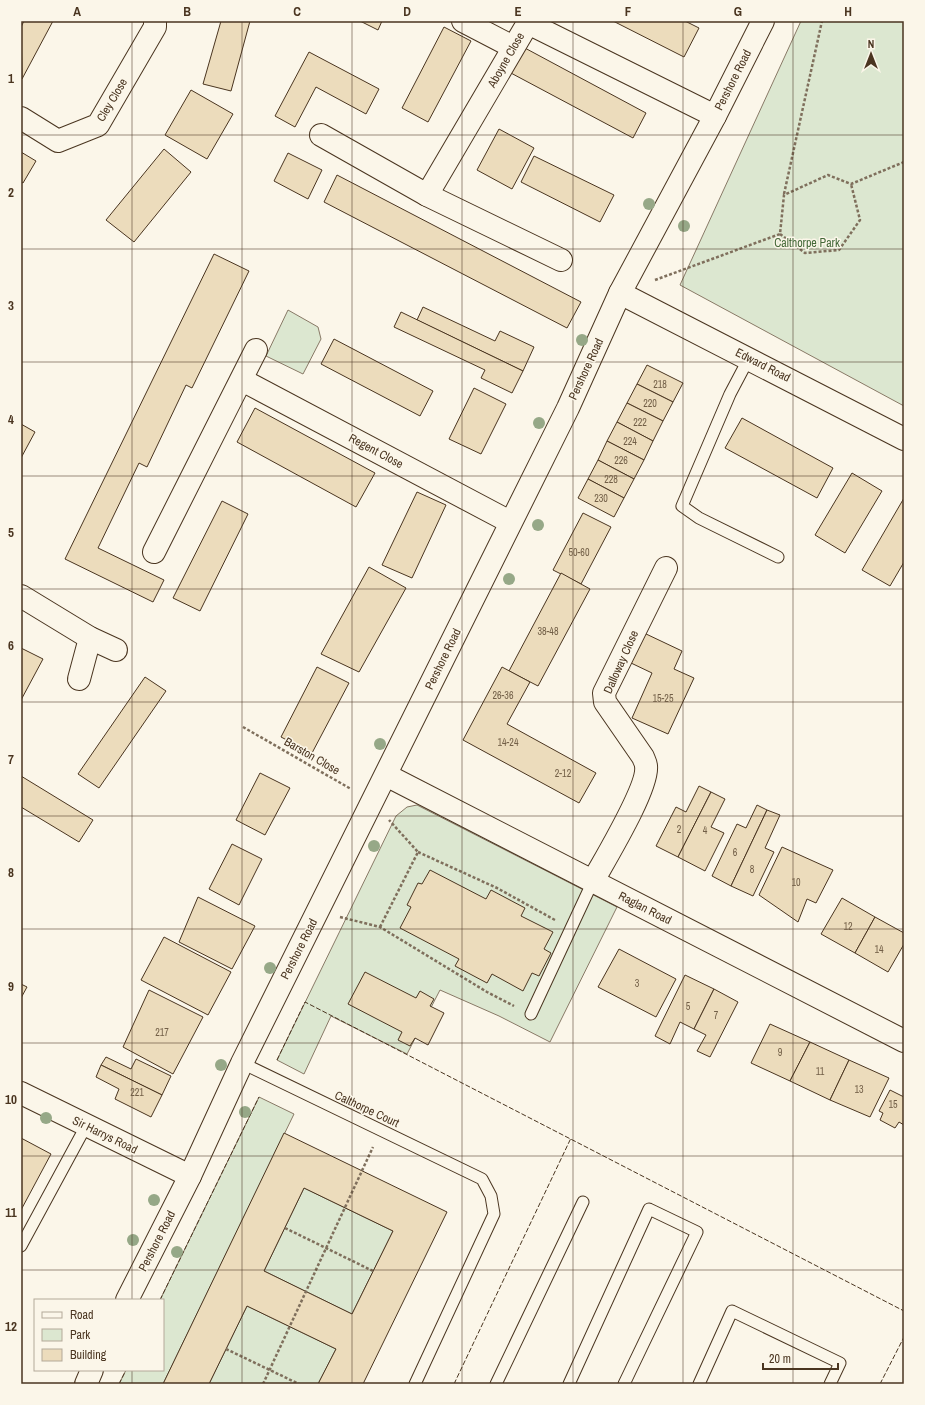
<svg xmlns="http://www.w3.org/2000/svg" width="925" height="1405" font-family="'Archivo Narrow',sans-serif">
  <rect width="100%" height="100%" fill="#fbf6e9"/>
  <g fill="#dce7d0" stroke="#887966">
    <polygon points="801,21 904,21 904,406 680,285"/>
    <polygon points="288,310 318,327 321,339 303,374 266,356"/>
    <polygon points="417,805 617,907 550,1042 499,1016 440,990 407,1054 331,1016 304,1074 277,1060 396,816 407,807"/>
    <polygon points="259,1097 294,1114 163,1384 119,1384 126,1370 163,1370 163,1300 160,1300"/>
    <polygon points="304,1188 393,1231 352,1314 264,1271"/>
    <polygon points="247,1306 336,1349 318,1384 209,1384"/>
  </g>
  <g fill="#ecdcbc" stroke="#4a3520" fill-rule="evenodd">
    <polygon points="24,21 53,21 22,79 21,27"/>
    <polygon points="221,21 250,21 231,91 203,84"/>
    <polygon points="360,21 382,21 378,30"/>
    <polygon points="613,21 685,21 699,28 684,57"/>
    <polygon points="444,27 471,41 428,122 402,108"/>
    <polygon points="523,47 646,113 633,138 509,72"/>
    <polygon points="309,52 379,89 366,114 316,87 295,127 275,116"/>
    <polygon points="191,90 233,114 207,159 165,135"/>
    <polygon points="499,129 534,148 512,189 477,170"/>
    <polygon points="164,149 191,172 134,242 106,220"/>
    <polygon points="21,152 36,161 23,183 21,182"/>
    <polygon points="288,153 322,170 308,199 274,181"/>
    <polygon points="534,156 614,195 600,222 521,182"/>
    <polygon points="337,175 581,302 567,328 324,202"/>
    <polygon points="214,254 249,271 192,388 186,385 147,467 139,463 98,548 164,580 153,602 65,559"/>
    <polygon points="423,307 495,341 500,331 534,347 523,371 417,320"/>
    <polygon points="401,312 523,371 512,393 481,378 485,370 394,327"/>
    <polygon points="334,339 433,391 420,416 321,364"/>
    <polygon points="647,365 683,383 673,402 637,384"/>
    <polygon points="637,384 673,402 663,421 627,403"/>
    <polygon points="474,388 506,404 481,454 449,439"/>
    <polygon points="627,403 663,421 653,441 617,422"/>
    <polygon points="255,408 375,473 356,507 237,442"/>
    <polygon points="742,418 833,468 817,498 725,448"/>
    <polygon points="617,422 653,441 644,460 607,441"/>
    <polygon points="21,424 35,432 21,458"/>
    <polygon points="607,441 644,460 634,479 598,460"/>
    <polygon points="598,460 634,479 624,498 588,479"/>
    <polygon points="852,473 882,491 845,553 815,535"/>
    <polygon points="588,479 624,498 614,517 578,498"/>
    <polygon points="417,492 446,505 412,578 382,565"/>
    <polygon points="904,498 904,562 890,586 862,570"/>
    <polygon points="222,501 248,514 200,611 173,598"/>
    <polygon points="583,513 611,527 581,584 553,570"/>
    <polygon points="369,567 406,588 359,672 321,654"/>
    <polygon points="561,573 590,589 538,686 509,671"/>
    <polygon points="644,633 682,651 674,669 694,678 668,734 632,718 652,673 631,663"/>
    <polygon points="21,648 43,659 21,700"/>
    <polygon points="317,667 349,683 312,753 281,737"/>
    <polygon points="502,667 530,682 507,724 596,773 579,803 463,740"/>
    <polygon points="145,677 166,691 99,788 78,774"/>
    <polygon points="260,773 290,788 265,835 236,820"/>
    <polygon points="21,776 93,820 79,842 21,807"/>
    <polygon points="699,786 711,792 678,857 656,846 676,807 686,812"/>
    <polygon points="711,792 725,799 711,827 724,833 705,871 678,857"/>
    <polygon points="757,805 767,810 731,886 712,876 737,824 746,828"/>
    <polygon points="767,810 780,815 765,848 774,852 753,896 731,886"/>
    <polygon points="232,844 262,859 239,905 209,889"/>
    <polygon points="782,847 833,870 816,903 807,899 798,922 759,895"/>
    <polygon points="430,870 486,899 491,890 525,908 521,916 553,932 544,949 551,953 539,976 532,973 523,991 492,974 487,983 455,966 459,959 400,928 411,907 407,905 418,883 422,884"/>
    <polygon points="198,897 255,926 232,969 179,942"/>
    <polygon points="842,898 875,917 855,953 821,934"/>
    <polygon points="875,917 904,933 904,944 888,972 855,953"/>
    <polygon points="164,937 231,972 208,1015 141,980"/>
    <polygon points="619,949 676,979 656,1017 598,987"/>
    <polygon points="365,972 416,998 420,991 434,999 430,1006 444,1013 428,1045 415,1038 410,1046 398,1040 402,1032 348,1004"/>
    <polygon points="685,975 714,989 694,1029 680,1022 670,1044 655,1036"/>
    <polygon points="21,984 27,987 21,998"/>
    <polygon points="714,989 738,1002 710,1057 697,1051 706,1035 694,1029"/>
    <polygon points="149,990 203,1017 173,1074 123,1047"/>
    <polygon points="770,1024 810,1042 790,1081 751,1063"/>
    <polygon points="810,1042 849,1060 830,1100 790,1081"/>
    <polygon points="106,1057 131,1069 136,1059 171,1076 162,1095 101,1065"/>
    <polygon points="849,1060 889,1078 870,1117 830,1100"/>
    <polygon points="101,1065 162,1095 151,1117 115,1099 119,1089 96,1077"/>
    <polygon points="890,1090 904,1097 904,1125 899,1122 895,1128 880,1120 883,1113 879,1111"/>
    <path d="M284 1133 447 1212 363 1384H318L336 1349 247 1306 209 1384H163ZM304 1188 393 1231 352 1314 264 1271Z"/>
    <polygon points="21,1138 51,1154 21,1210"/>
  </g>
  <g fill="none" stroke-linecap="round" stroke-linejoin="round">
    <defs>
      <g id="service">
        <polyline points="749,358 730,394 682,506 699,518 778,557"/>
        <polyline points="531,1014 593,881"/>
        <polyline points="242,1063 482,1179 491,1196 494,1214 415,1384"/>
        <polyline points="21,1246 86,1126"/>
        <polyline points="496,1384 583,1202"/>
        <polyline points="569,1384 649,1209 697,1232 624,1384"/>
        <polyline points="699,1384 732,1311 840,1363 830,1384"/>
      </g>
      <g id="minor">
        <polyline points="463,21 513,47"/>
        <polyline points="21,118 58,141 98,125 155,27 155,21"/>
        <polyline points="321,135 427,195 561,260"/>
        <polyline points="427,195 528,23 715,116"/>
        <polyline points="620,293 904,439"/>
        <polyline points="242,380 510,522"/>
        <polyline points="154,552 256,350"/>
        <polyline points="21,596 90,638 116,650"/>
        <polyline points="79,679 90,638"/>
        <polyline points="386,775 904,1041"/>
        <path d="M593 881C605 859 649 787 646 766 646 763 644 760 643 757L605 702 604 693 666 568"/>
        <polyline points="21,1093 190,1176"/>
      </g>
      <g id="primary">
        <polyline points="127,1300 190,1176 242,1063 568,408 620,293 715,116 763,21"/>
        <polyline points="86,1384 92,1370"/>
      </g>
    </defs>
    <use href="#service" stroke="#4a3520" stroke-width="13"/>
    <use href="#minor" stroke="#4a3520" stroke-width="24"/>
    <use href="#primary" stroke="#4a3520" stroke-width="24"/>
    <g stroke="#7f6f5c" stroke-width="2.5" stroke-dasharray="3 2" stroke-linecap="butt">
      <polyline points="784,194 822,21"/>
      <polyline points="780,234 805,253 839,250 860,220 851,184"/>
      <polyline points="655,280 780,234 784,195 828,175 851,184 904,162"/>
      <polyline points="243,727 351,789"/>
      <polyline points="418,852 497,888 555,920"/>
      <polyline points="340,917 380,927 487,992 514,1006"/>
      <polyline points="380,927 418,852 389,820"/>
      <polyline points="285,1228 373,1271"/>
      <polyline points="226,1349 299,1384"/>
      <polyline points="263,1384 373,1147"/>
    </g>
    <use href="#service" stroke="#fbf6e9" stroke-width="11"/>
    <use href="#minor" stroke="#fbf6e9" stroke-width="22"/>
    <use href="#primary" stroke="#fbf6e9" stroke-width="22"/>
    <g stroke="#4a3520" stroke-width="1" stroke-dasharray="5 2" stroke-linecap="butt">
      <polyline points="277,1060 305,1002 904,1311"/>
      <polyline points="160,1300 259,1097"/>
      <polyline points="119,1384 126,1370"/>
      <polyline points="454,1384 571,1138"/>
      <polyline points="880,1384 904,1337"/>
    </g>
  </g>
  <g fill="#96a887">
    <circle cx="649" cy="204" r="6"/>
    <circle cx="684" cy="226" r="6"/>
    <circle cx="582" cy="340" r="6"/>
    <circle cx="539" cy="423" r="6"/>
    <circle cx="538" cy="525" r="6"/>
    <circle cx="509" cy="579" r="6"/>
    <circle cx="380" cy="744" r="6"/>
    <circle cx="374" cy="846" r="6"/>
    <circle cx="270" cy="968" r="6"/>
    <circle cx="221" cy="1065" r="6"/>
    <circle cx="245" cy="1112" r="6"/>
    <circle cx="46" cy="1118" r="6"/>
    <circle cx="154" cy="1200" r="6"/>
    <circle cx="133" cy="1240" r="6"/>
    <circle cx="177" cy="1252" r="6"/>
  </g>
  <path fill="none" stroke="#4a3520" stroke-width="1" stroke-opacity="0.55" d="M132 21V1300M242 21V1384M352 21V1384M462 21V1384M573 21V1384M683 21V1384M793 21V1384M21 135H904M21 249H904M21 362H904M21 476H904M21 589H904M21 702H904M21 816H904M21 929H904M21 1043H904M21 1156H904M21 1270H904M132 1370V1384"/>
  <g text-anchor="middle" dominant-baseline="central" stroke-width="3" stroke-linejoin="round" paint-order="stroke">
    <g font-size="10" fill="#725f47">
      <text x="660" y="384">218</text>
      <text x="650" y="403">220</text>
      <text x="640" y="422">222</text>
      <text x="630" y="441">224</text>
      <text x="621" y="460">226</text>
      <text x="611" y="479">228</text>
      <text x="601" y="498">230</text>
      <text x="579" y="552">50-60</text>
      <text x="548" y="631">38-48</text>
      <text x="503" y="695">26-36</text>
      <text x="663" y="698">15-25</text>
      <text x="508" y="742">14-24</text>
      <text x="563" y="773">2-12</text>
      <text x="679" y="829">2</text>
      <text x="705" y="830">4</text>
      <text x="735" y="852">6</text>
      <text x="752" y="869">8</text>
      <text x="796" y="882">10</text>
      <text x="848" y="926">12</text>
      <text x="879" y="949">14</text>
      <text x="637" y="983">3</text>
      <text x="688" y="1006">5</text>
      <text x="716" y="1015">7</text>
      <text x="162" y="1032">217</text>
      <text x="780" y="1052">9</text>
      <text x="820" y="1071">11</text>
      <text x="859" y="1089">13</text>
      <text x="137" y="1092">221</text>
      <text x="893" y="1104">15</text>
    </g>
    <g font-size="12" fill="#4a3520" stroke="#fbf6e9">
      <text transform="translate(506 60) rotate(-60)">Aboyne Close</text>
      <text transform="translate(733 80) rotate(-63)">Pershore Road</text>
      <text transform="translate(112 100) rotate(-59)">Cley Close</text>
      <text transform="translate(763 365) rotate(27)">Edward Road</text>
      <text transform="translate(586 369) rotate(-65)">Pershore Road</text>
      <text transform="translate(376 451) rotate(28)">Regent Close</text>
      <text transform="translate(443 659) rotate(-64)">Pershore Road</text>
      <text transform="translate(621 662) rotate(-66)">Dalloway Close</text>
      <text transform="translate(312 756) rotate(30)">Barston Close</text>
      <text transform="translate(645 908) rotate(27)">Raglan Road</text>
      <text transform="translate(299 949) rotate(-63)">Pershore Road</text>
      <text transform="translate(367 1109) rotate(25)">Calthorpe Court</text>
      <text transform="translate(105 1135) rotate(26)">Sir Harrys Road</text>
      <text transform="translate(157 1241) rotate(-63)">Pershore Road</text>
    </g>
    <g font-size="12" fill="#436837" stroke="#fbf6e9">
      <text x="807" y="243">Calthorpe Park</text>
    </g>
  </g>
  <rect width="925" height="1405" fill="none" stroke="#fbf6e9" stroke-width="44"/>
  <rect x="34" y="1299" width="130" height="72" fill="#fbf6e9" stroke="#b4a999"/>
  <rect x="42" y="1312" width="20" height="6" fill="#fbf6e9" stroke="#b4a999"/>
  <text x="70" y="1319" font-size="12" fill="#4a3520">Road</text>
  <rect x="42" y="1329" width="20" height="12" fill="#dce7d0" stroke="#b4a999"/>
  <text x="70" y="1339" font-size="12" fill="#4a3520">Park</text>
  <rect x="42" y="1349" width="20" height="12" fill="#ecdcbc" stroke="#b4a999"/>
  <text x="70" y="1359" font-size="12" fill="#4a3520">Building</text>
  <g transform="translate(871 54)" stroke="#fbf6e9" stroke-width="3" paint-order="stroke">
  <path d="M0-3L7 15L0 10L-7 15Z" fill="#4a3520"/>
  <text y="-6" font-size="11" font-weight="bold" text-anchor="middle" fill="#4a3520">N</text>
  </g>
  <path d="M763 1363v6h75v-6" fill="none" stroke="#4a3520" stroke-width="2"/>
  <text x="769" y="1363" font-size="12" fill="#4a3520" stroke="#fbf6e9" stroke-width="3" paint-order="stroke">20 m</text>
  <rect x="22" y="22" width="881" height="1361" fill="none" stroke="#4a3520" stroke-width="1.5"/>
  <g font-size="13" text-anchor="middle" font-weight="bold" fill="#4a3520">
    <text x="77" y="16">A</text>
    <text x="187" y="16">B</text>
    <text x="297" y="16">C</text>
    <text x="407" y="16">D</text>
    <text x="518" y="16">E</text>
    <text x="628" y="16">F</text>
    <text x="738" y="16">G</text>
    <text x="848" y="16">H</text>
    <text x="11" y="83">1</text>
    <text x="11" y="197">2</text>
    <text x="11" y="310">3</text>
    <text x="11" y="424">4</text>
    <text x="11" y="537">5</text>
    <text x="11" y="650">6</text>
    <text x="11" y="764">7</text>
    <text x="11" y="877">8</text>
    <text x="11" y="991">9</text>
    <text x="11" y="1104">10</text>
    <text x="11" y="1217">11</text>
    <text x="11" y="1331">12</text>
  </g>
</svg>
